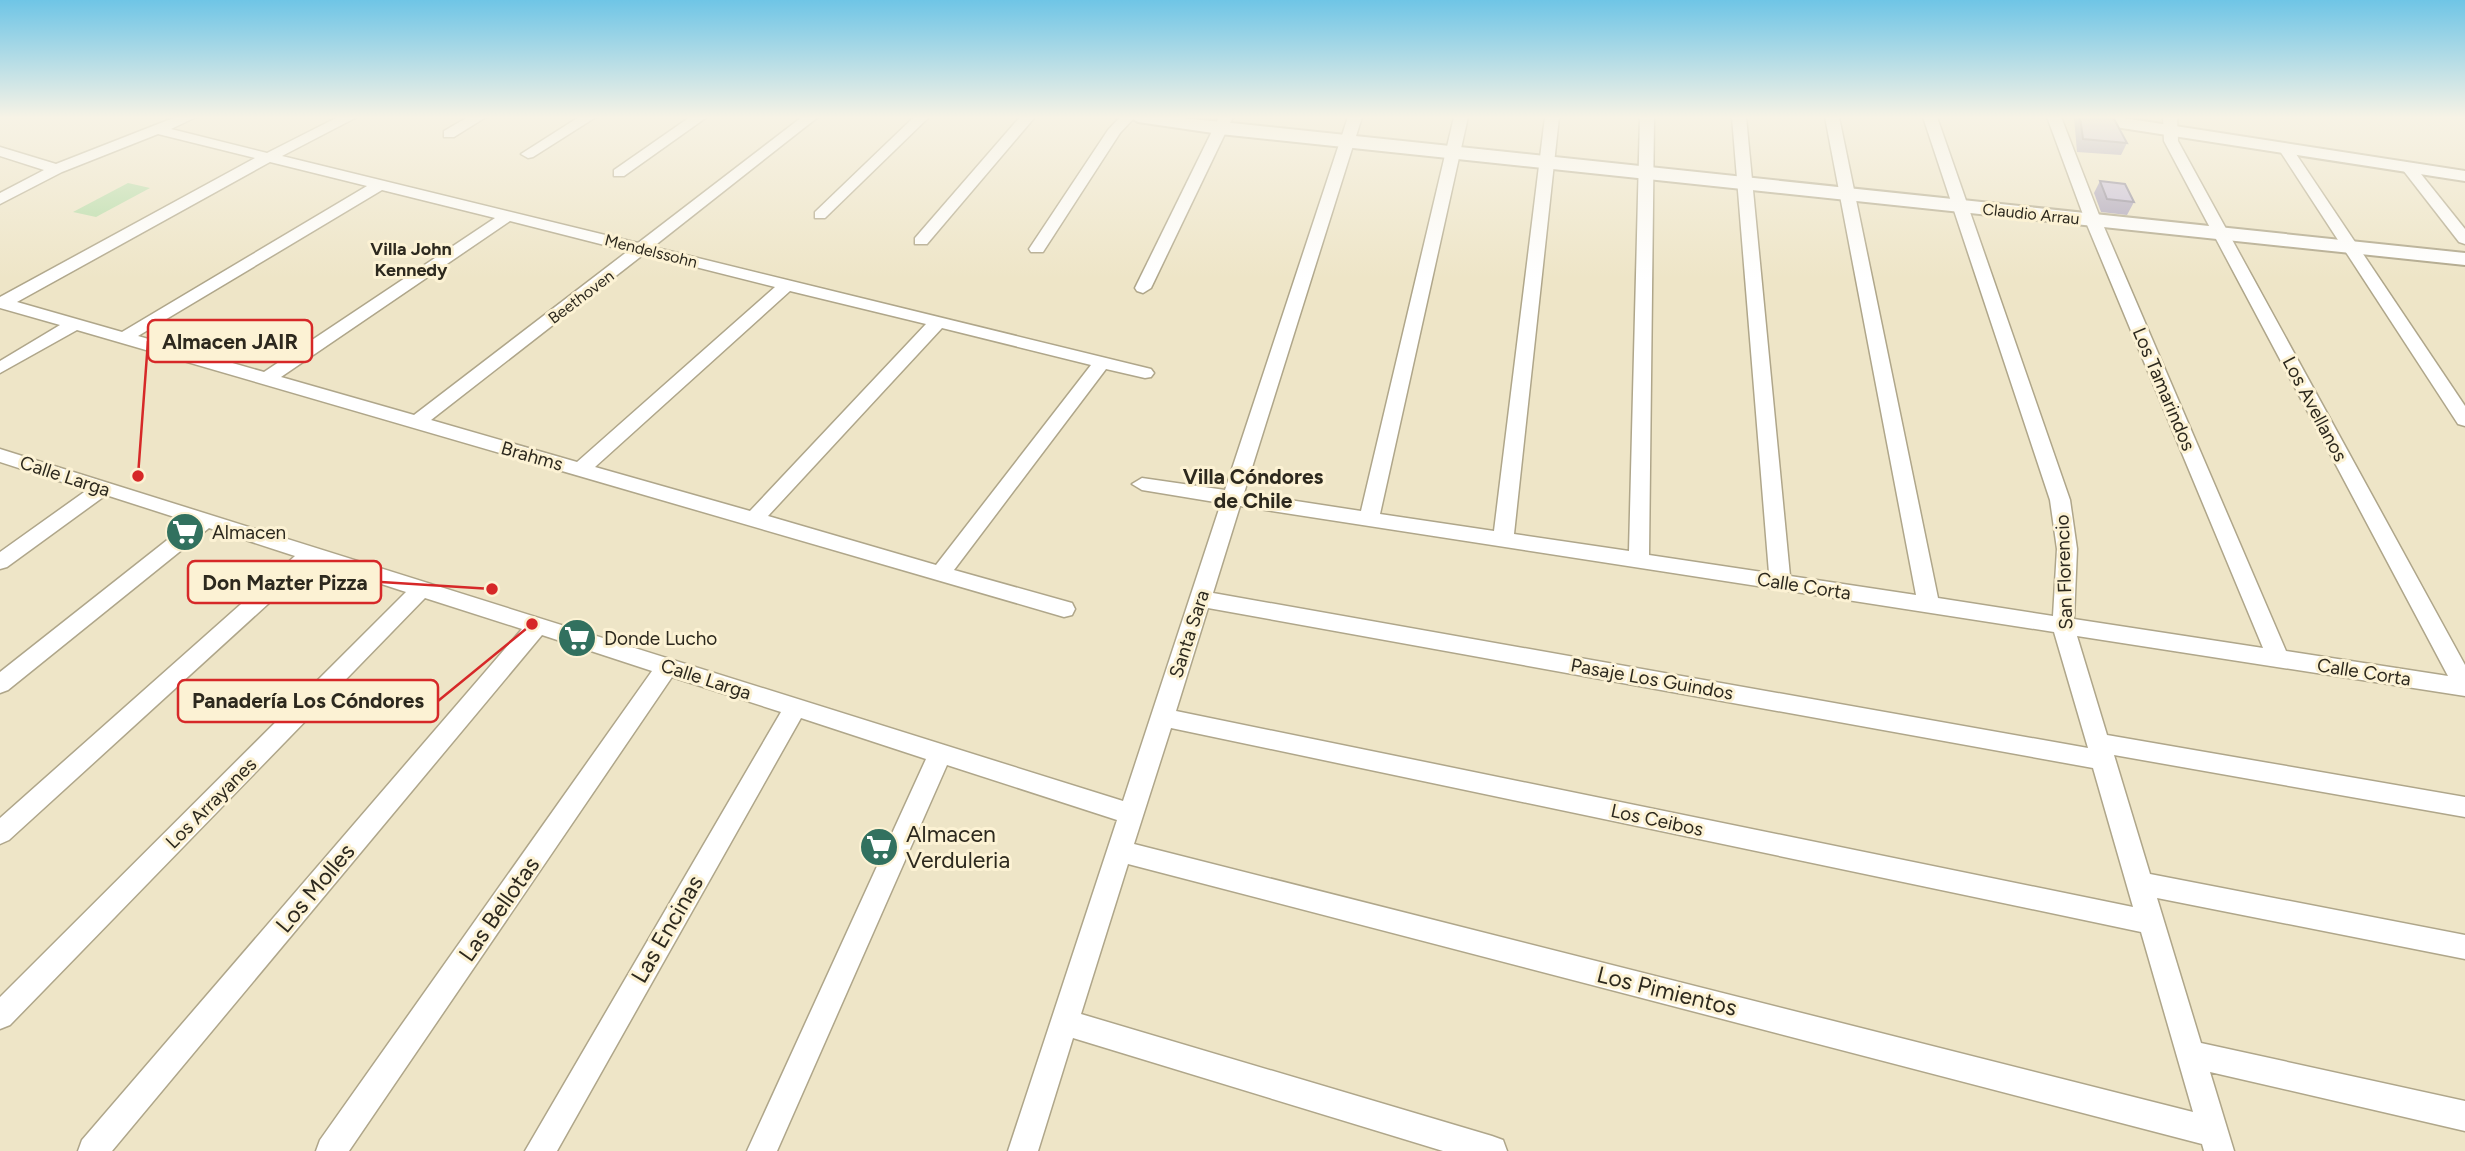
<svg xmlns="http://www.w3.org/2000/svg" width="2465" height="1151" font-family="Figtree,sans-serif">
  <rect width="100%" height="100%" fill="#eee5c7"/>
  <polygon fill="#b3dba5" points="128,183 150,188 96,217 73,212"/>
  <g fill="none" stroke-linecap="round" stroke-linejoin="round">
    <defs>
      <g id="minor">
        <path d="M176 117H196L171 129 267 153 338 117H357L282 156 638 243 802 117H818L653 247 1151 369 1154 373 1151 377 1145 378 1106 369 954 570 1072 603 1075 609 1072 615 1064 617 77 330 0 373V361L60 325 0 308V297L255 158 158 134 62 172 0 204V193L44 170 0 156V147L56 164ZM270 162 367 186 122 332 17 302ZM382 190 495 218 264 372 138 336ZM510 221 628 251 414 415 281 377ZM644 254 775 287 577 462 431 420ZM790 291 926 324 750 511 595 467ZM942 328 1091 365 936 565 768 516Z"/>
        <polygon points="468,117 486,117 454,137 444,137 444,131"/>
        <polygon points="579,117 596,117 533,157 528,158 521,154"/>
        <polygon points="690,117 707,117 624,176 614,176 614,170"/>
        <polygon points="914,117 929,117 825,218 815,218 815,212"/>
        <polygon points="1020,117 1035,117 927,244 915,244 915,238"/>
        <polygon points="1120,117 1135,117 1120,133 1043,252 1031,252 1029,249 1108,130"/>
        <polygon points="1219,117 1233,117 1151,288 1143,293 1137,291 1135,288"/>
        <path d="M1348 117H1362L1244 493 1361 511 1454 117H1468L1380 514 1494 531 1545 117H1559L1514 534 1629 551 1640 117H1654L1649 555 1769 573 1732 117H1746L1790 576 1916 595 1825 117H1839L1938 598 2053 616 2057 549 2050 500 1923 117H1937L2070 500 2077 549 2074 619 2263 648 2085 220 2047 117H2061L2101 220 2286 651 2448 676 2164 141 2163 117H2177L2178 141 2465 665V696L2077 636 2107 735 2465 797V817L2114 755 2150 874 2465 935V959L2157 898 2201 1043 2465 1101V1131L2210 1072 2234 1151H2204L2202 1144 1128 864 1081 1014 1492 1136 1503 1140 1507 1151H1443L1073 1038 1038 1151H1008L1117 820 947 765 777 1151H747L926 759 801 718 557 1151H525L781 712 672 677 349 1151H316L320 1140 652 671 542 635 112 1151H78L82 1140 522 629 425 598 10 1025 0 1029V997L406 592 314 562 9 840 0 844V818L295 556 209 528 8 690 0 693V672L190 522 106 495 7 567 0 569V552L87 490 0 462V449L1123 801 1221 503 1142 490 1132 484 1142 478 1225 490ZM1240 506 2054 632 2088 748 1213 593ZM1208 608 2093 768 2133 907 1176 711ZM1171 728 2141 932 2193 1112 1134 844Z"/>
        <polygon points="2285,144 2292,148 2465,406 2465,426 2458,424 2278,148"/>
        <polygon points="2408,163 2413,164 2465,229 2465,244 2459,242 2403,170 2401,167"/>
      </g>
      <g id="tertiary">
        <polygon points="1130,117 1174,117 2465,253 2465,265 1220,134 1138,122"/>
        <polygon points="2075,117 2117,117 2465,171 2465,181 2083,122"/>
      </g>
    </defs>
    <use href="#minor" stroke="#afa68a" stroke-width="3"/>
    <use href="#tertiary" stroke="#afa68a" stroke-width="4"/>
    <use href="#minor" fill="#fff" fill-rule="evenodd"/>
    <use href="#tertiary" fill="#fff" fill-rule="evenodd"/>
  </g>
  <g fill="#a9a1ba">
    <polygon points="2074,117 2113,117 2127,143 2121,155 2077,152"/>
    <polygon points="2100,181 2134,202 2127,215 2101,212 2094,193"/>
  </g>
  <g fill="#c4bbd8" stroke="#898397" stroke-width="2">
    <polygon points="2080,117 2113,117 2127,143 2083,139"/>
    <polygon points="2100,181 2125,184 2134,202 2107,199"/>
  </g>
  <linearGradient id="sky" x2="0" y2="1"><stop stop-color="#6fc5e6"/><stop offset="0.42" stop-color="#f7f3e6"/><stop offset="1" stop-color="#f7f3e6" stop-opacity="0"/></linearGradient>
  <rect width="2465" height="279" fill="url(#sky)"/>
  <defs>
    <symbol id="supermarket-disc" viewBox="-11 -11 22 22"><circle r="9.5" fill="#32715f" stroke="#fcf2d4"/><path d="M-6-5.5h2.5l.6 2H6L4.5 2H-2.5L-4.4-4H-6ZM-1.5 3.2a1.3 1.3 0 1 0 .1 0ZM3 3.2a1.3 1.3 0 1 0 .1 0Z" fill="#fff"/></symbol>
  </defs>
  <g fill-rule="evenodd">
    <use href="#supermarket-disc" x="163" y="510" width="44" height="44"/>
    <use href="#supermarket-disc" x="555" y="616" width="44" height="44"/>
    <use href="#supermarket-disc" x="857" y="825" width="44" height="44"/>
  </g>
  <g text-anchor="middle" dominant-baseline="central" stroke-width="6" stroke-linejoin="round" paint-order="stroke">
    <g font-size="16" fill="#2d291e" stroke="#fcf2d4">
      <text transform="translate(2031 214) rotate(6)">Claudio Arrau</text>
      <text transform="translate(651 251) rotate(14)">Mendelssohn</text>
      <text transform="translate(581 297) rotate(-37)">Beethoven</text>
    </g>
    <g font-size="18" font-weight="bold" fill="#2d291e" stroke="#fcf2d4">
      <text x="411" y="249">Villa John<tspan x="411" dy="21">Kennedy</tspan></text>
    </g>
    <g font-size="19" fill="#2d291e" stroke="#fcf2d4">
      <text transform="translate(2164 389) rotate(67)">Los Tamarindos</text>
      <text transform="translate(2315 409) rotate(62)">Los Avellanos</text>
      <text transform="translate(532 456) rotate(16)">Brahms</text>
      <text transform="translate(65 476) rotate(18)">Calle Larga</text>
      <text transform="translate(2064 572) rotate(-92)">San Florencio</text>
      <text transform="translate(1804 586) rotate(9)">Calle Corta</text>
      <text transform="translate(1189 634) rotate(-72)">Santa Sara</text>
      <text transform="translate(2364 672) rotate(9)">Calle Corta</text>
      <text transform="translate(706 679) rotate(18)">Calle Larga</text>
      <text transform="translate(1652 679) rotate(10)">Pasaje Los Guindos</text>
      <text transform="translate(211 803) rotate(-45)">Los Arrayanes</text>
      <text transform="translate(1657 820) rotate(12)">Los Ceibos</text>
    </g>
    <g font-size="19" fill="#2d291e" stroke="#fcf2d4" text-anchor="start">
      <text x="212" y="532">Almacen</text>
      <text x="604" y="638">Donde Lucho</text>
    </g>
    <g font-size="21" font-weight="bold" fill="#2d291e" stroke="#fcf2d4">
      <text x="1253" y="476">Villa Cóndores<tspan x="1253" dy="24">de Chile</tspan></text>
    </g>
    <g font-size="23" fill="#2d291e" stroke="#fcf2d4" text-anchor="start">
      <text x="906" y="834">Almacen<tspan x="906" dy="26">Verduleria</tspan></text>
    </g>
    <g font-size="23" fill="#2d291e" stroke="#fcf2d4">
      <text transform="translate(315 888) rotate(-50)">Los Molles</text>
      <text transform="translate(499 909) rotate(-55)">Las Bellotas</text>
      <text transform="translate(667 929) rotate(-60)">Las Encinas</text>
      <text transform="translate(1667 991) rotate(14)">Los Pimientos</text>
    </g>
  </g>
  <path fill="none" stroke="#d62828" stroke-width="2.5" d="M138 476L148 341M492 589L381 582M532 624L438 701"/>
  <g fill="#d62828" stroke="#fcf2d4" stroke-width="2.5">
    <circle cx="138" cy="476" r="7"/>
    <circle cx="492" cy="589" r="7"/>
    <circle cx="532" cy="624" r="7"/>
  </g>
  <g fill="#fcf2d4" stroke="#d62828" stroke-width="2.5">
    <rect x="148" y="320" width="164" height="42" rx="7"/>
    <rect x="188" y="561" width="193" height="42" rx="7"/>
    <rect x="178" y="680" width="260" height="42" rx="7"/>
  </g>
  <g font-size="21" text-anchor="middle" font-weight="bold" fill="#2d291e">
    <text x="230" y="349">Almacen JAIR</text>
    <text x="285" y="590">Don Mazter Pizza</text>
    <text x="308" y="708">Panadería Los Cóndores</text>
  </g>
</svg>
